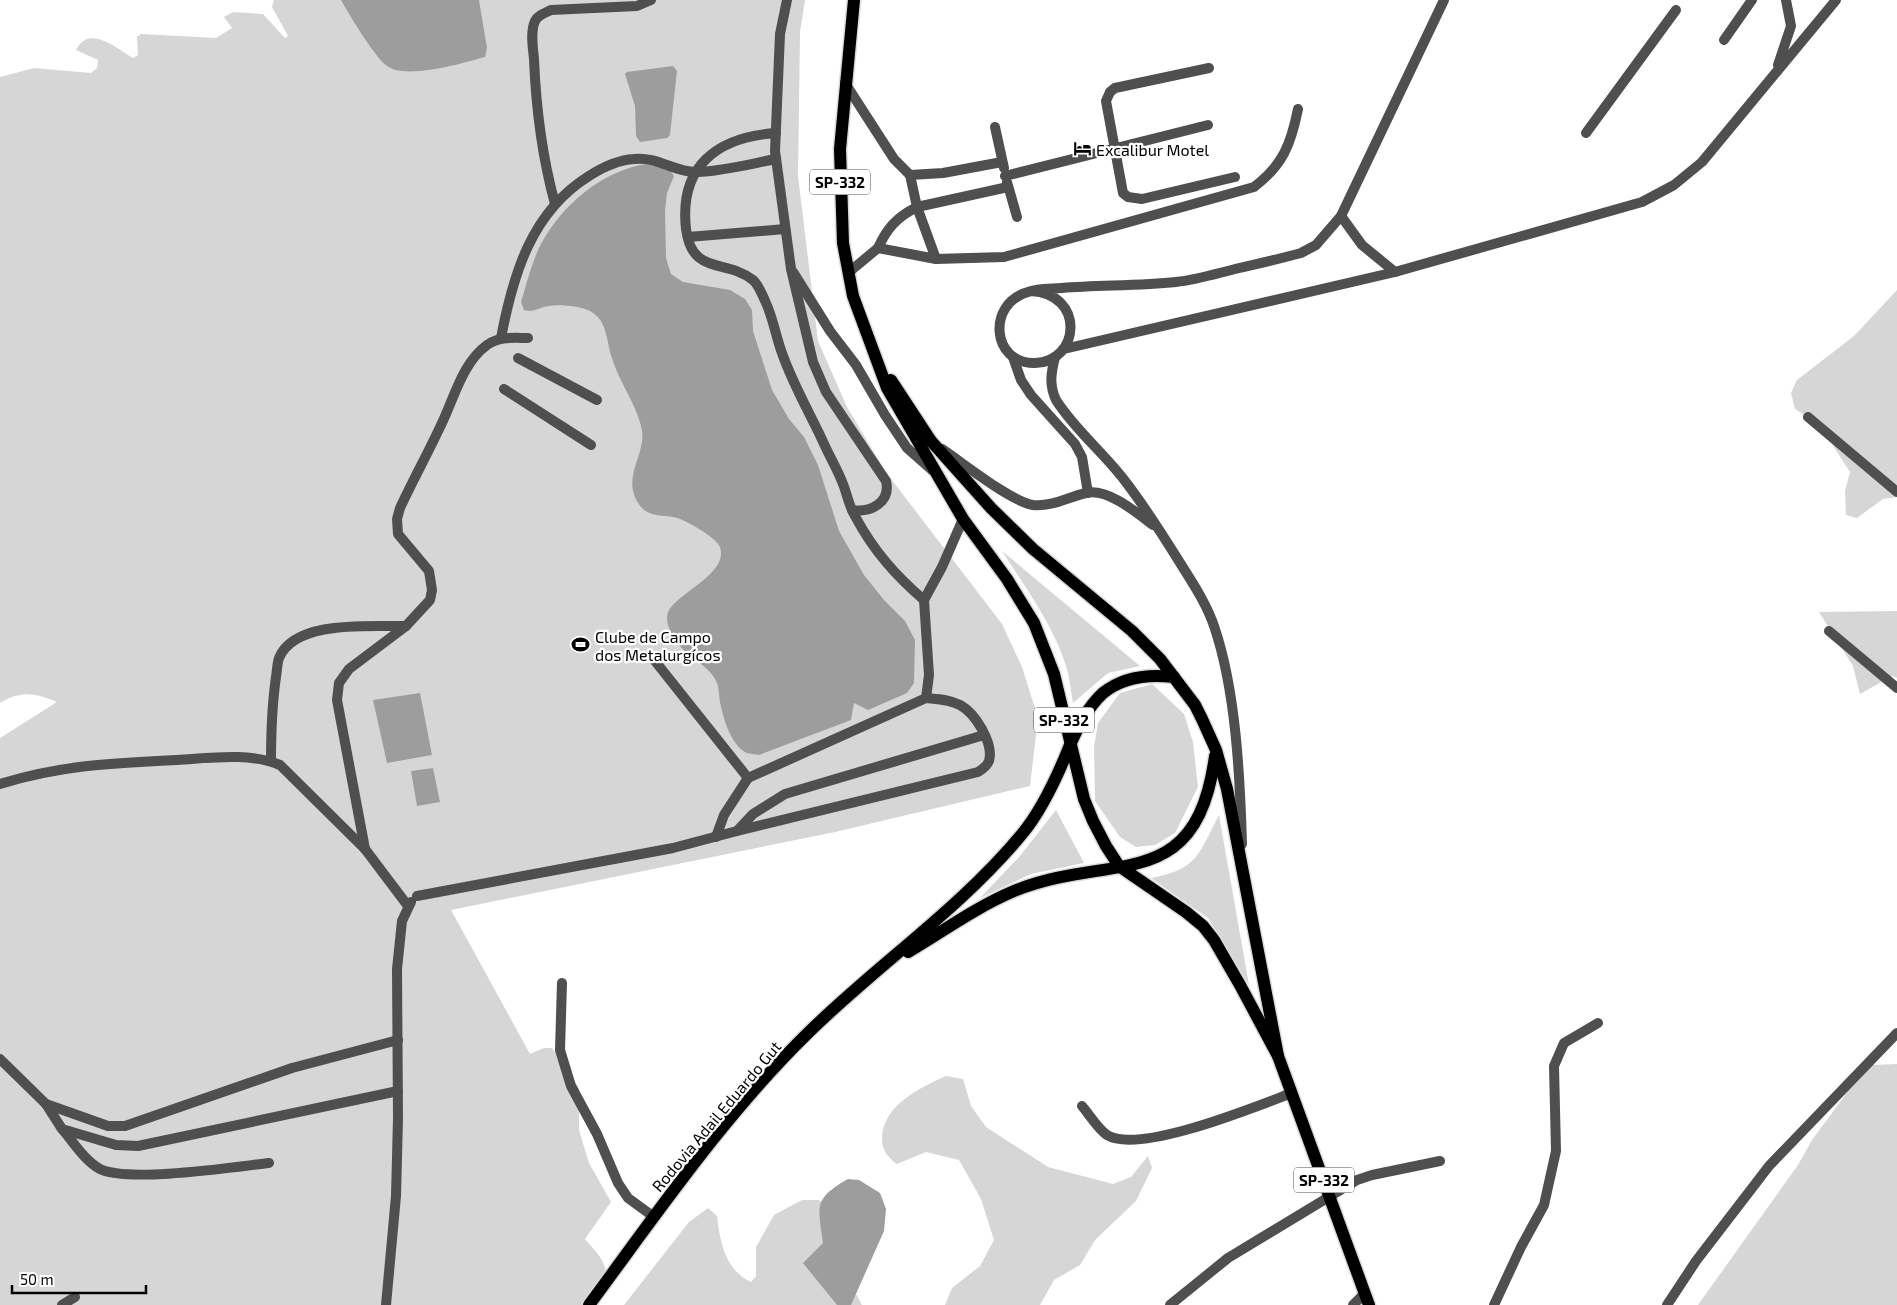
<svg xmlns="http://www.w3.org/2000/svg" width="1897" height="1305" font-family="'Exo 2',sans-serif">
  <rect width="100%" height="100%" fill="#fff"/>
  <g fill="#d6d6d6">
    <path d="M274 0H805L800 32 798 176 818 341 847 407 885 471 1002 624 1022 667 1038 718 1030 786 835 832 451 910 530 1054 544 1048H552L579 1088V1130L589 1163 611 1202 585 1239C590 1245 596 1251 600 1257 610 1272 608 1292 598 1305H0V738L57 702C35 693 21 690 0 703V77L34 68 91 73 97 68 98 60 76 50C89 24 116 48 133 58L138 55 137 37 141 34 216 38 232 28 224 17 233 12 263 14 285 38 288 36 272 7Z"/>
    <polygon points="1897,290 1897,497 1883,499 1857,518 1846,515 1845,491 1850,472 1819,424 1795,409 1791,393 1797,380 1854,336"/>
    <path d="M1002 551 1140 666 1108 673 1073 703C1071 692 1070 680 1067 669 1055 627 1025 587 1002 551Z"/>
    <polygon points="1897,611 1897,678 1892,676 1860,694 1853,666 1819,612"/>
    <polygon points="1152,684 1184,714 1193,742 1198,787 1175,833 1155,845 1136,847 1120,837 1095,801 1094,747 1098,723 1120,693"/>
    <polygon points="1056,810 1084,863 1031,874 980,898 1020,856"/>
    <path d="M1219 815 1249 985 1208 918 1151 878C1198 869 1198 855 1219 815Z"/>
    <polygon points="1897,1064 1897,1305 1698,1305 1798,1165 1812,1140 1849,1090 1872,1065"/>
    <path d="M946 1076 963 1079 971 1106 986 1127 1048 1167 1113 1184 1131 1177 1148 1156 1152 1168 1136 1201 1095 1240 1080 1265 1054 1280 1040 1305H945L952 1288 980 1266 994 1240 981 1199 959 1160 926 1152 897 1164C888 1158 882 1150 882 1139 882 1106 919 1088 946 1076Z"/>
    <path d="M802 1200H818L830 1205 851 1284 862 1305H624L689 1222 708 1208 717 1216C720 1241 725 1270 751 1282L756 1276V1247L774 1215Z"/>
  </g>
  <g fill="#9d9d9d">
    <path d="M341 0H479L487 48 485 57C463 63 406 80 387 66 376 59 348 13 341 0Z"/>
    <polygon points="673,66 677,71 670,135 667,138 640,142 636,136 635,106 625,74 627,72"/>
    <path d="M646 164 668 168 674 176 667 193 665 211 666 258 671 274 683 282 730 290 745 299 752 310 753 331 772 390 789 419 804 437 818 465 839 531 864 575 884 600 905 621 915 640 914 683 907 693 868 710 854 703 851 720 759 755C755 754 748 754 745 752 730 743 723 717 720 702 719 696 719 688 717 683 711 667 691 659 680 646 673 638 664 623 668 612 678 592 729 574 720 547 716 537 683 518 673 517 663 515 649 517 641 507 619 480 646 455 642 431 639 409 620 383 613 361 608 349 608 333 601 321 599 318 594 313 590 311 580 306 560 304 549 306 539 307 534 313 524 310L521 302C527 283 532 261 541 244 562 205 602 171 646 164Z"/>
    <polygon points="420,693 432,755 387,763 373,700"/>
    <polygon points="433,768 440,802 417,806 411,771"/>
    <path d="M848 1179 859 1180 880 1193 886 1209 884 1231 851 1305H837L803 1263 823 1243C818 1206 813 1199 848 1179Z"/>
  </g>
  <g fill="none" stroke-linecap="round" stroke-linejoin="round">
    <defs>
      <g id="primary">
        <polyline points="854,0 840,149 843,243 853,296 887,388 963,519 1007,579 1034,623 1054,674 1084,799 1093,821 1106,846 1119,866 1186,912 1203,926 1214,940 1240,985 1278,1056"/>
        <polyline points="891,380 931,441 991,508 1033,549 1132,631 1160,659 1195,705 1202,719 1216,750 1227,789 1278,1056 1369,1305"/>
        <path d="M908 952C942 932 976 907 1014 891 1112 851 1196 897 1215 756"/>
        <path d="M589 1305C658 1212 725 1114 808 1033 877 965 960 909 1022 834 1043 809 1058 775 1070 745 1079 725 1087 708 1103 693 1124 676 1149 674 1174 677"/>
      </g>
    </defs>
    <use href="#primary" stroke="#dbdbdb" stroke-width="15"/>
    <g stroke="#4f4f4f" stroke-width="10">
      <path d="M787 0 780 34 775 151 791 269 813 362 826 392 886 481C891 502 871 513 852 510"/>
      <polyline points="1724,40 1752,0"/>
      <polyline points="1778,65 1791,26 1786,0"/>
      <polyline points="1209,68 1115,88 1110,92 1106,101 1123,193 1128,197 1142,199 1235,177"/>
      <polyline points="845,83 894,159 910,175 943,173 1002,162"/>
      <polyline points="995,127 1004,168"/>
      <path d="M776 133C717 137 679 166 686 229 692 276 725 258 753 280 758 284 763 296 766 303 773 318 776 337 782 353 793 385 811 415 825 446 831 459 838 471 843 484 847 494 849 506 855 516 873 550 895 575 924 600"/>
      <polyline points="1586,133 1676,10"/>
      <polyline points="910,175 917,207 936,259"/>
      <polyline points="1005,176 1208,125"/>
      <polyline points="1007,182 1017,217"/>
      <path d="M555 204C542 156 536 109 534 59 533 48 530 32 535 21 538 15 545 13 551 10L637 6 651 0"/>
      <polyline points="1341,216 1362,245 1395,272"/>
      <polyline points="688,237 785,229"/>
      <path d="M878 248C887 228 897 217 917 207L1008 187"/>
      <polyline points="793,272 830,331 856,365 885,415 907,448 932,470"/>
      <path d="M848 273 878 248 936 259 1004 257 1254 187C1283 165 1291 144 1298 109"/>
      <path d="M1031 291C1086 294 1080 362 1035 363 991 364 987 303 1028 292 1038 288 1051 289 1062 288 1100 285 1138 286 1176 282 1196 280 1215 274 1235 269 1257 264 1279 259 1301 253L1316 245 1341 216 1444 0"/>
      <path d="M501 338C513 275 531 212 589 176 603 167 618 160 634 159 657 156 676 173 697 172 723 171 750 164 776 159"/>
      <polyline points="1064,349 1395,272 1642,202 1674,185 1702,162 1836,0"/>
      <polyline points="1013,357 1021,380 1031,395 1075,444 1082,457 1088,493"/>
      <path d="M1055 357C1051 373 1049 385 1056 400 1075 430 1104 453 1125 481 1146 508 1164 537 1182 566 1194 585 1207 605 1214 626 1236 690 1240 777 1242 844"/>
      <polyline points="518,358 597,400"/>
      <polyline points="504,389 591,445"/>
      <path d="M942 449C963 463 1010 501 1033 505 1052 507 1068 497 1086 493 1108 488 1137 513 1153 525"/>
      <polyline points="655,661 748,778 724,815 716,837"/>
      <path d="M271 761C271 733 272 705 276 677 277 671 277 664 279 658 295 619 372 627 406 626"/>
      <polyline points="748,778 926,698 929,675 924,600 942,567 963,519"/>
      <path d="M0 784C61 765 114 763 177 760 211 758 248 752 280 765L365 849 408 906"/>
      <polyline points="738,830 753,814 785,794 984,735"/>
      <path d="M737 831 978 772C983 769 987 766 989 761 994 743 975 713 960 705 949 699 937 699 926 698"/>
      <path d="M365 849 337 700 339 683 349 669 406 626 430 600 432 590 429 571 398 534 397 519 400 508C413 480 428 453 441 425 454 399 462 363 487 345 500 336 513 338 528 338"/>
      <polyline points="562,983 560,1050 571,1086 597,1134 618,1183 628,1198 654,1217"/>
      <polyline points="0,1059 46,1104 108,1126 125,1126 292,1068 398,1040"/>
      <polyline points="46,1104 62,1129 116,1145 138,1146 398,1091"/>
      <path d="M1082 1106C1089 1114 1098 1129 1107 1135 1139 1155 1257 1106 1292 1093"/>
      <path d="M63 1130C74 1143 85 1161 100 1169 128 1183 234 1167 269 1163"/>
      <polyline points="62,1305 75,1297"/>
      <polyline points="386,1305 396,1196 398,1118 397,969 402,921 411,902"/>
      <polyline points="1170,1305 1228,1258 1357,1180 1372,1175 1440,1161"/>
      <polyline points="1353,1305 1365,1293"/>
      <polyline points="1494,1305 1521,1247 1544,1205 1556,1151 1554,1066 1564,1043 1598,1023"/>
    </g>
    <g stroke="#4f4f4f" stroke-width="10">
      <polyline points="1808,417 1897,492"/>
      <polyline points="1829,631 1897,688"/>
      <polyline points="417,896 673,848 737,831"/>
      <polyline points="1667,1305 1696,1261 1769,1166 1897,1033"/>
    </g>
    <use href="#primary" stroke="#000" stroke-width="12"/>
  </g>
  <defs>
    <symbol id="hotel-bare" viewBox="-9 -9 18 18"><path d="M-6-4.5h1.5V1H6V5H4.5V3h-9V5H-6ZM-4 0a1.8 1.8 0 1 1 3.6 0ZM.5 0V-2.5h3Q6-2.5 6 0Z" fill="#000" stroke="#fff" stroke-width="2.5" paint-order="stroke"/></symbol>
    <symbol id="stadium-bare" viewBox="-9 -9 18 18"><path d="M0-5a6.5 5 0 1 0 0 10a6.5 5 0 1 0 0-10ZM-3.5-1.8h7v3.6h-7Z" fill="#000" stroke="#fff" stroke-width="2.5" paint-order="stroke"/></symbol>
  </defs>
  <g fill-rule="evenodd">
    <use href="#hotel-bare" x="1070" y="136" width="25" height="25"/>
    <use href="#stadium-bare" x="568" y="632" width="25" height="25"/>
  </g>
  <g text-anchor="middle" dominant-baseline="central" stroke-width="4.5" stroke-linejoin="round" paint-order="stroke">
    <g fill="#fff" stroke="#4c4c4c" stroke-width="1">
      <rect x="810" y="169.5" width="60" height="25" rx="4"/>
      <rect x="1034" y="707.5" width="60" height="25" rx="4"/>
      <rect x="1294" y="1167.5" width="60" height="25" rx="4"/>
    </g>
    <g font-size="15" font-weight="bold" fill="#000">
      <text x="840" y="182">SP-332</text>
      <text x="1064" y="720">SP-332</text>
      <text x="1324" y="1180">SP-332</text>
    </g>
    <g font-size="16" fill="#000" stroke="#fff" text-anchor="start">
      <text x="1096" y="149">Excalibur Motel</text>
      <text x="595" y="636">Clube de Campo<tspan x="595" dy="18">dos Metalurgícos</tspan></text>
    </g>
    <g font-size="16" fill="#000" stroke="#fff">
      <text transform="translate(716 1116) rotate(-50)">Rodovia Adail Eduardo Gut</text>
    </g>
  </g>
  <path d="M12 1285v8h134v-8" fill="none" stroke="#000000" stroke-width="2.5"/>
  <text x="20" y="1285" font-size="15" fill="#000000" stroke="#ffffff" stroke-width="4" paint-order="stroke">50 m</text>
</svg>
